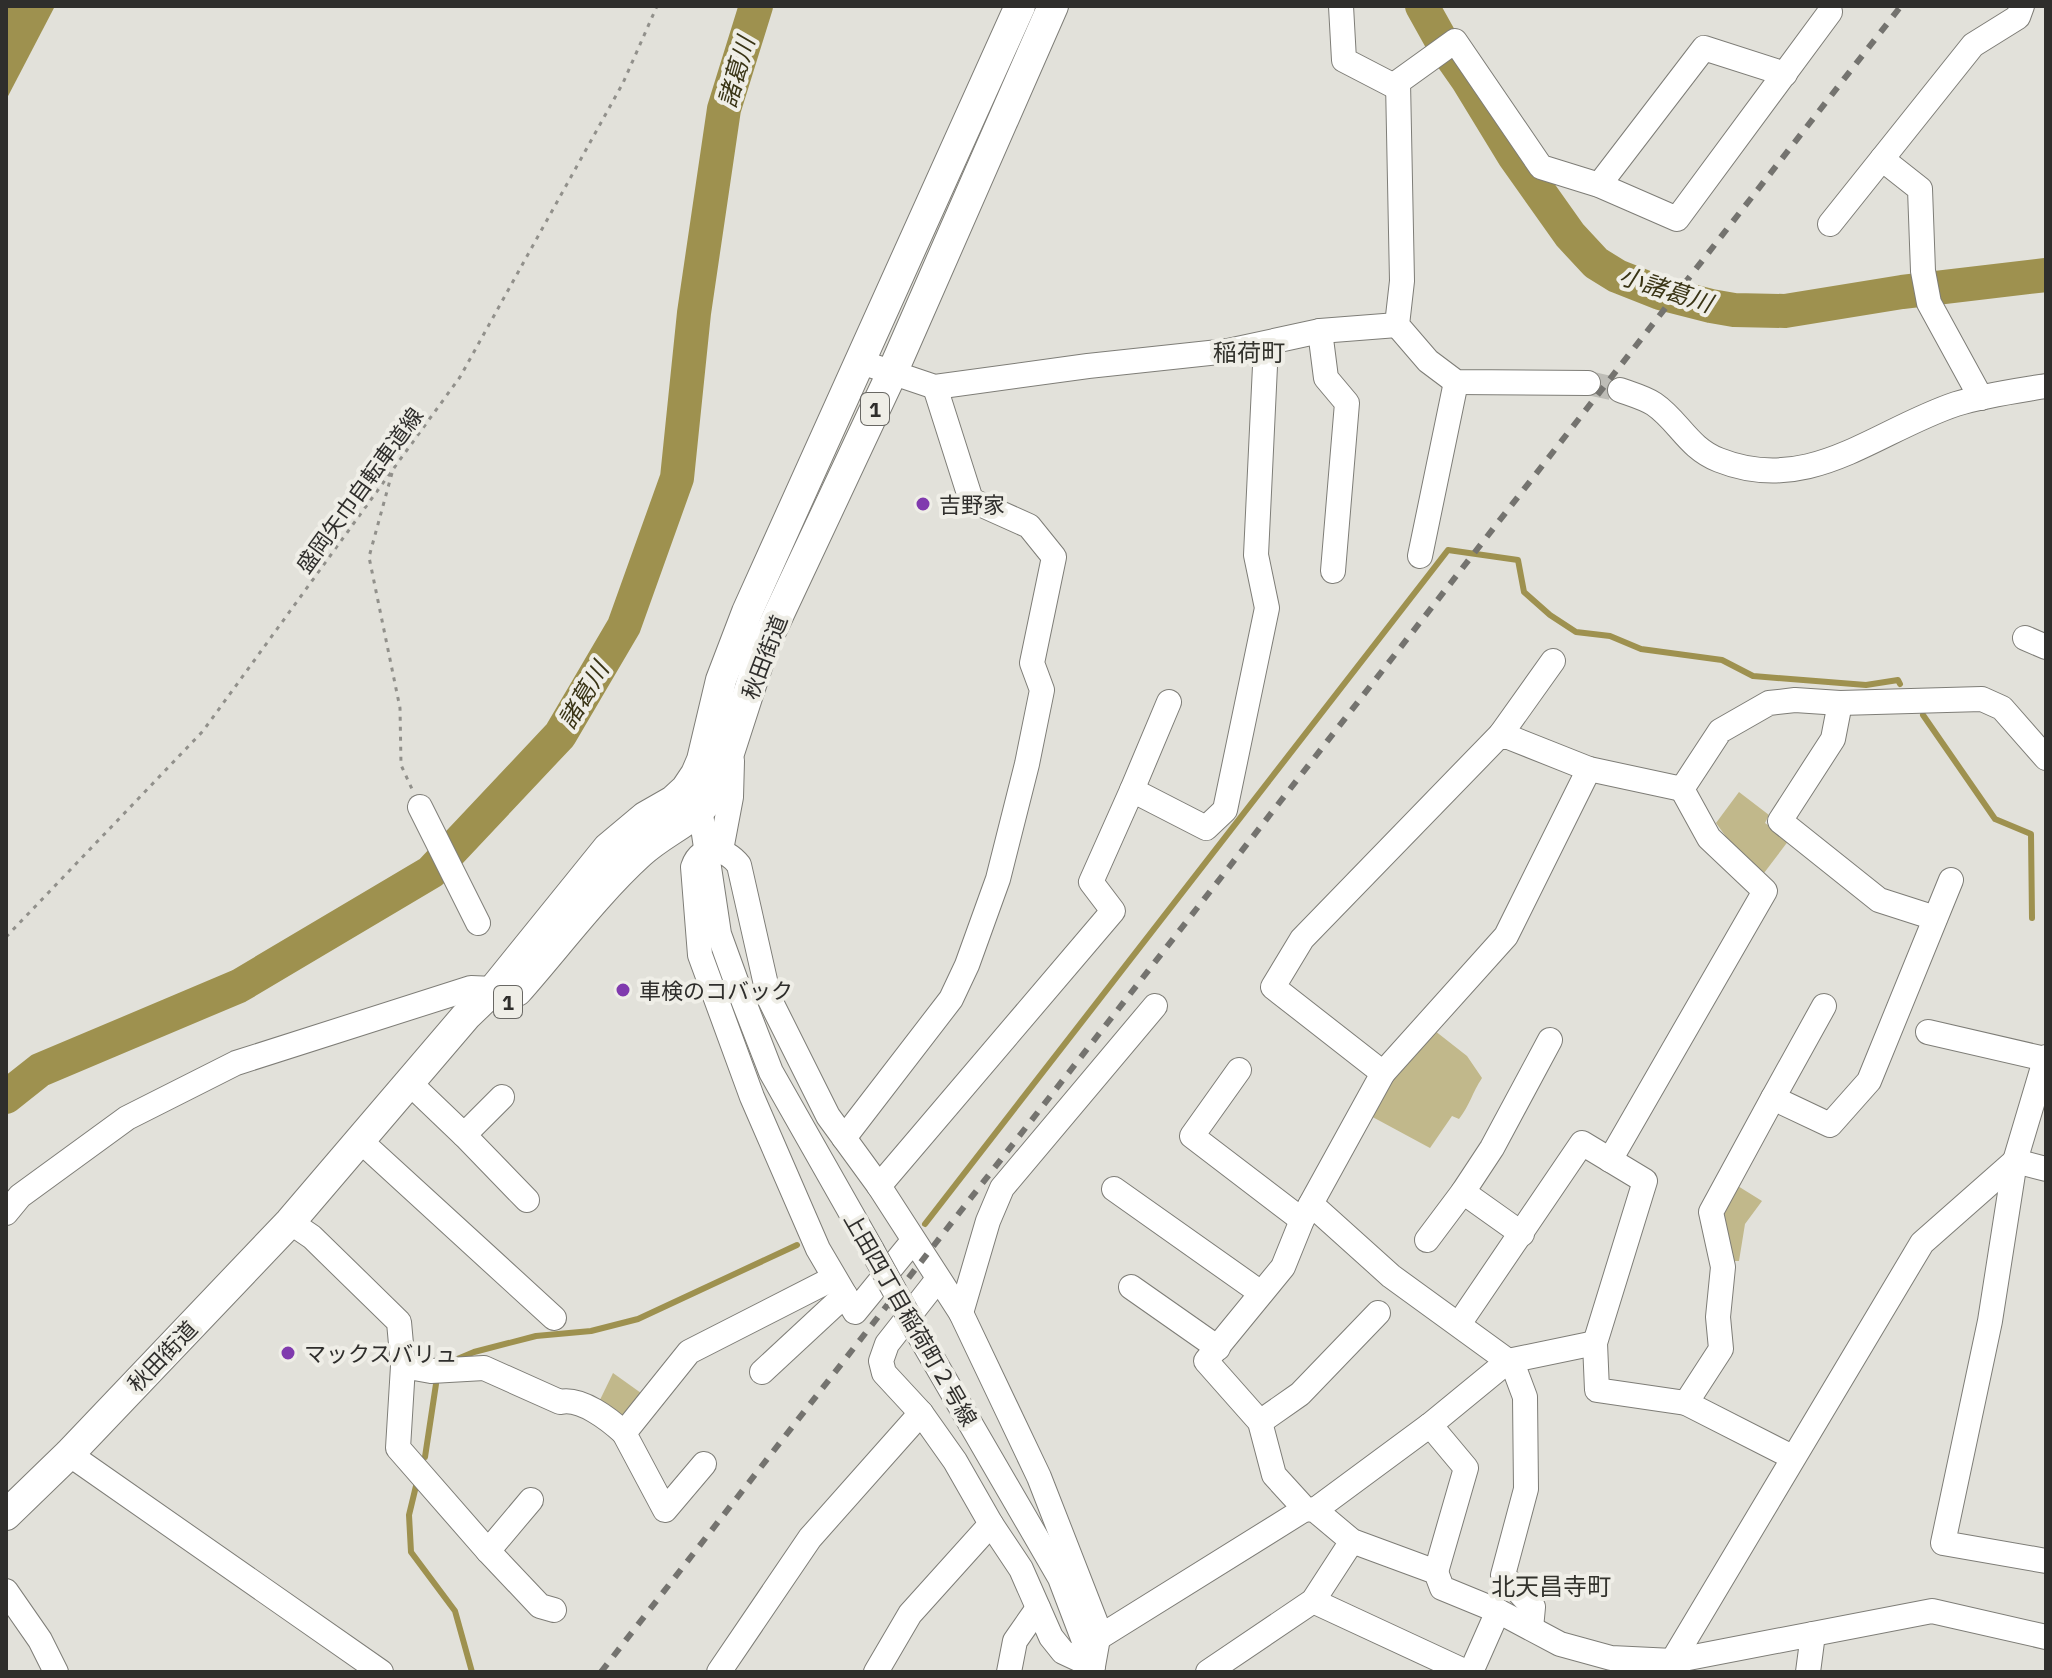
<svg xmlns="http://www.w3.org/2000/svg" width="2052" height="1678" font-family="'IBM Plex Sans','Noto Sans JP',sans-serif">
  <rect width="100%" height="100%" fill="#e2e1da"/>
  <g fill="#c1b88b">
    <polygon points="1739,792 1769,815 1765,823 1789,840 1764,873 1732,845 1716,823"/>
    <path d="M1430 1027 1467 1056 1482 1078C1472 1093 1470 1105 1459 1119L1452 1116 1430 1148 1367 1114Z"/>
    <polygon points="1733,1183 1762,1201 1745,1224 1739,1261 1733,1261 1721,1205"/>
    <polygon points="613,1373 641,1393 626,1414 621,1416 598,1404"/>
  </g>
  <polygon fill="#9e914f" points="6,6 55,6 6,100"/>
  <g fill="none" stroke-linecap="round" stroke-linejoin="round">
    <g stroke="#9e914f" stroke-width="6">
      <polyline points="1923,715 1995,819 2031,834 2032,918"/>
      <polyline points="925,1224 1448,550 1518,560 1524,592 1550,615 1576,632 1610,636 1641,649 1722,660 1753,676 1866,685 1898,680 1900,684"/>
      <polyline points="455,1360 474,1352 536,1336 591,1331 638,1319 797,1245"/>
      <polyline points="425,1457 436,1384"/>
      <polyline points="416,1486 409,1515 411,1552 455,1611 472,1672"/>
    </g>
    <g stroke="#9e914f" stroke-width="34">
      <polyline points="1422,6 1446,49 1467,79 1514,156 1570,235 1596,263 1617,276 1660,293 1711,306 1734,310 1785,311 1902,292 2046,275"/>
      <polyline points="6,1097 40,1070 239,986 431,872 560,735 624,626 677,478 694,313 724,109 756,6"/>
    </g>
    <polyline stroke="#bebdb7" stroke-width="24" stroke-dasharray="24 12" stroke-linecap="butt" points="1588,383 1620,390"/>
    <defs>
      <g id="minor">
        <polyline points="1341,6 1344,60 1398,88"/>
        <polyline points="1882,159 1920,189 1923,271 1929,303 1981,398"/>
        <polyline points="1599,185 1704,48 1785,74"/>
        <polyline points="1830,224 1973,45 2018,17 2022,6"/>
        <polyline points="1320,331 1326,378 1347,403 1333,571"/>
        <polyline points="861,362 935,387 1088,366 1228,351 1320,331 1397,325"/>
        <polyline points="1588,383 1456,382 1428,361 1397,325 1402,281 1398,82 1455,41 1541,167 1599,185 1677,219 1830,12"/>
        <path d="M1620 390C1631 394 1645 398 1654 404 1679 421 1688 448 1719 460 1809 496 1875 431 1956 404 1985 395 2016 391 2046 386"/>
        <polyline points="1420,556 1456,382"/>
        <polyline points="2025,638 2046,647"/>
        <polyline points="1840,703 1833,739 1780,821 1879,900 1935,918"/>
        <polyline points="1501,734 1553,661"/>
        <polyline points="2046,758 2002,708 1982,699 1840,703 1795,700 1769,703 1720,731 1682,789 1589,769 1501,734 1302,939 1273,987 1383,1073 1302,1220 1283,1267 1206,1361 1260,1422 1274,1475 1305,1509 1315,1510 1352,1541 1436,1572 1442,1588 1498,1611 1560,1644 1611,1658 1673,1661 1932,1611 2046,1637"/>
        <polyline points="1132,790 1169,702"/>
        <polyline points="698,794 719,934 740,992 771,1072 872,1250"/>
        <polyline points="420,807 478,923"/>
        <polyline points="721,850 731,797 732,761"/>
        <polyline points="1824,1006 1773,1098 1830,1125 1869,1081 1951,880"/>
        <polyline points="1928,1032 2045,1059"/>
        <polyline points="2046,1057 2015,1161 1990,1321 1943,1543 2046,1561"/>
        <polyline points="1239,1070 1192,1136 1302,1220"/>
        <polyline points="1383,1073 1506,936 1589,769"/>
        <polyline points="418,1091 464,1135 502,1097"/>
        <polyline points="1773,1098 1711,1212 1723,1267 1718,1317 1721,1349 1686,1403 1792,1457"/>
        <polyline points="464,1135 527,1200"/>
        <polyline points="844,1138 951,999 967,965 998,879 1027,764 1042,690 1032,663 1054,557 1029,526 971,500 935,387"/>
        <polyline points="366,1146 554,1318"/>
        <polyline points="1610,1160 1765,891 1709,838 1682,789"/>
        <polyline points="2015,1161 2046,1169"/>
        <polyline points="879,1186 1113,911 1091,882 1132,790 1206,828 1225,810 1267,608 1256,555 1266,345"/>
        <polyline points="1114,1189 1261,1293"/>
        <polyline points="1311,1204 1391,1276 1508,1361 1516,1373 1525,1397 1526,1489 1503,1575 1533,1607 1531,1628"/>
        <polyline points="6,1213 20,1196 127,1118 236,1063 471,988 494,989"/>
        <polyline points="290,1222 312,1237 399,1322 403,1366"/>
        <polyline points="1522,1234 1463,1192 1492,1148 1550,1040"/>
        <polyline points="1427,1240 1463,1192"/>
        <path d="M913 1241 855 1312 818 1249 752 1097 700 955 693 867C701 843 726 848 739 865L769 998 828 1116 879 1186 961 1313 1039 1477 1096 1623 1098 1638 1093 1666"/>
        <polyline points="938,1279 887,1344 881,1361 884,1373 921,1413 955,1461 991,1524 1021,1569 1051,1637 1063,1652 1093,1666"/>
        <polyline points="1131,1287 1218,1348"/>
        <polyline points="961,1313 988,1221 1002,1188 1155,1006"/>
        <polyline points="1459,1324 1582,1143 1645,1181 1595,1343 1597,1390 1686,1403"/>
        <polyline points="919,1335 1060,1578 1092,1662"/>
        <polyline points="762,1372 845,1295"/>
        <polyline points="1260,1422 1300,1394 1378,1313"/>
        <polyline points="1430,1425 1466,1468 1436,1572"/>
        <polyline points="69,1454 381,1672"/>
        <polyline points="704,1464 665,1510 624,1433 689,1352 834,1278"/>
        <path d="M531 1500 488 1551 398 1448 403 1366 431 1371 484 1368 560 1402C581 1397 610 1420 624 1433"/>
        <polyline points="1315,1510 1430,1425 1508,1361 1595,1343"/>
        <polyline points="488,1551 540,1606 554,1610"/>
        <polyline points="6,1591 40,1640 56,1672"/>
        <polyline points="1313,1601 1466,1672"/>
        <polyline points="1098,1638 1305,1509"/>
        <polyline points="1667,1670 1922,1243 2015,1161"/>
        <polyline points="719,1672 810,1538 921,1413"/>
        <polyline points="876,1672 910,1614 991,1524"/>
        <polyline points="1009,1672 1015,1641 1038,1608"/>
        <polyline points="1208,1672 1313,1601 1352,1541"/>
        <polyline points="1471,1672 1498,1611"/>
        <polyline points="1808,1672 1813,1634"/>
      </g>
      <g id="major">
        <path d="M517 991C556 947 596 893 640 853 666 829 700 819 718 787L763 648 892 373 1053 6"/>
        <polyline points="6,1515 69,1454 290,1222 466,1016 494,989 608,848 645,817 673,801 686,789 696,774 702,760 721,680 747,612 1020,6"/>
      </g>
    </defs>
    <use href="#minor" stroke="#7e7d77" stroke-width="26"/>
    <use href="#major" stroke="#7e7d77" stroke-width="32"/>
    <g stroke="#91908b" stroke-width="3" stroke-dasharray="4 6" stroke-linecap="butt">
      <polyline points="392,473 369,557 400,708 401,765 412,789"/>
      <polyline points="6,937 203,731 460,377 623,83 657,6"/>
    </g>
    <use href="#minor" stroke="#fff" stroke-width="24"/>
    <use href="#major" stroke="#fff" stroke-width="30"/>
    <polyline stroke="#74736f" stroke-width="6" stroke-dasharray="10 10" stroke-linecap="butt" points="601,1672 1901,6"/>
    <defs>
      <polyline id="minor-bridge" points="872,1250 919,1335"/>
    </defs>
    <use href="#minor-bridge" stroke="#7e7d77" stroke-width="26" stroke-linecap="butt"/>
    <use href="#minor-bridge" stroke="#fff" stroke-width="24"/>
  </g>
  <g fill="#803aae" stroke="#efeee7" stroke-width="3">
    <circle cx="923" cy="504" r="8"/>
    <circle cx="623" cy="990" r="8"/>
    <circle cx="288" cy="1353" r="8"/>
  </g>
  <g text-anchor="middle" dominant-baseline="central" stroke-width="8" stroke-linejoin="round" paint-order="stroke">
    <g fill="#efeee7" stroke="#696864" stroke-width="2">
      <rect x="861" y="393" width="28" height="32" rx="6"/>
      <rect x="494" y="986" width="28" height="32" rx="6"/>
    </g>
    <g font-size="20" font-weight="bold" fill="#2f2e2c">
      <text x="875" y="409">1</text>
      <text x="508" y="1002">1</text>
    </g>
    <g font-size="22" fill="#2f2e2c" stroke="#efeee7">
      <text transform="translate(359 490) rotate(-54)">盛岡矢巾自転車道線</text>
      <text transform="translate(764 657) rotate(-69)">秋田街道</text>
      <text transform="translate(911 1319) rotate(60)">上田四丁目稲荷町２号線</text>
      <text transform="translate(162 1356) rotate(-46)">秋田街道</text>
    </g>
    <g font-size="22" fill="#2f2e2c" stroke="#efeee7" text-anchor="start">
      <text x="939" y="504">吉野家</text>
      <text x="639" y="990">車検のコバック</text>
      <text x="304" y="1353">マックスバリュ</text>
    </g>
    <g font-size="24" font-style="italic" fill="#393415" stroke="#efeee7">
      <text transform="translate(736 72) rotate(-74)">諸葛川</text>
      <text transform="translate(1666 289) rotate(18)">小諸葛川</text>
      <text transform="translate(583 695) rotate(-59)">諸葛川</text>
    </g>
    <g font-size="24" fill="#33332d" stroke="#efeee7">
      <text x="1249" y="352">稲荷町</text>
      <text x="1551" y="1586">北天昌寺町</text>
    </g>
  </g>
  <rect width="2052" height="1678" fill="none" stroke="#2f2e2c" stroke-width="16"/>
</svg>
